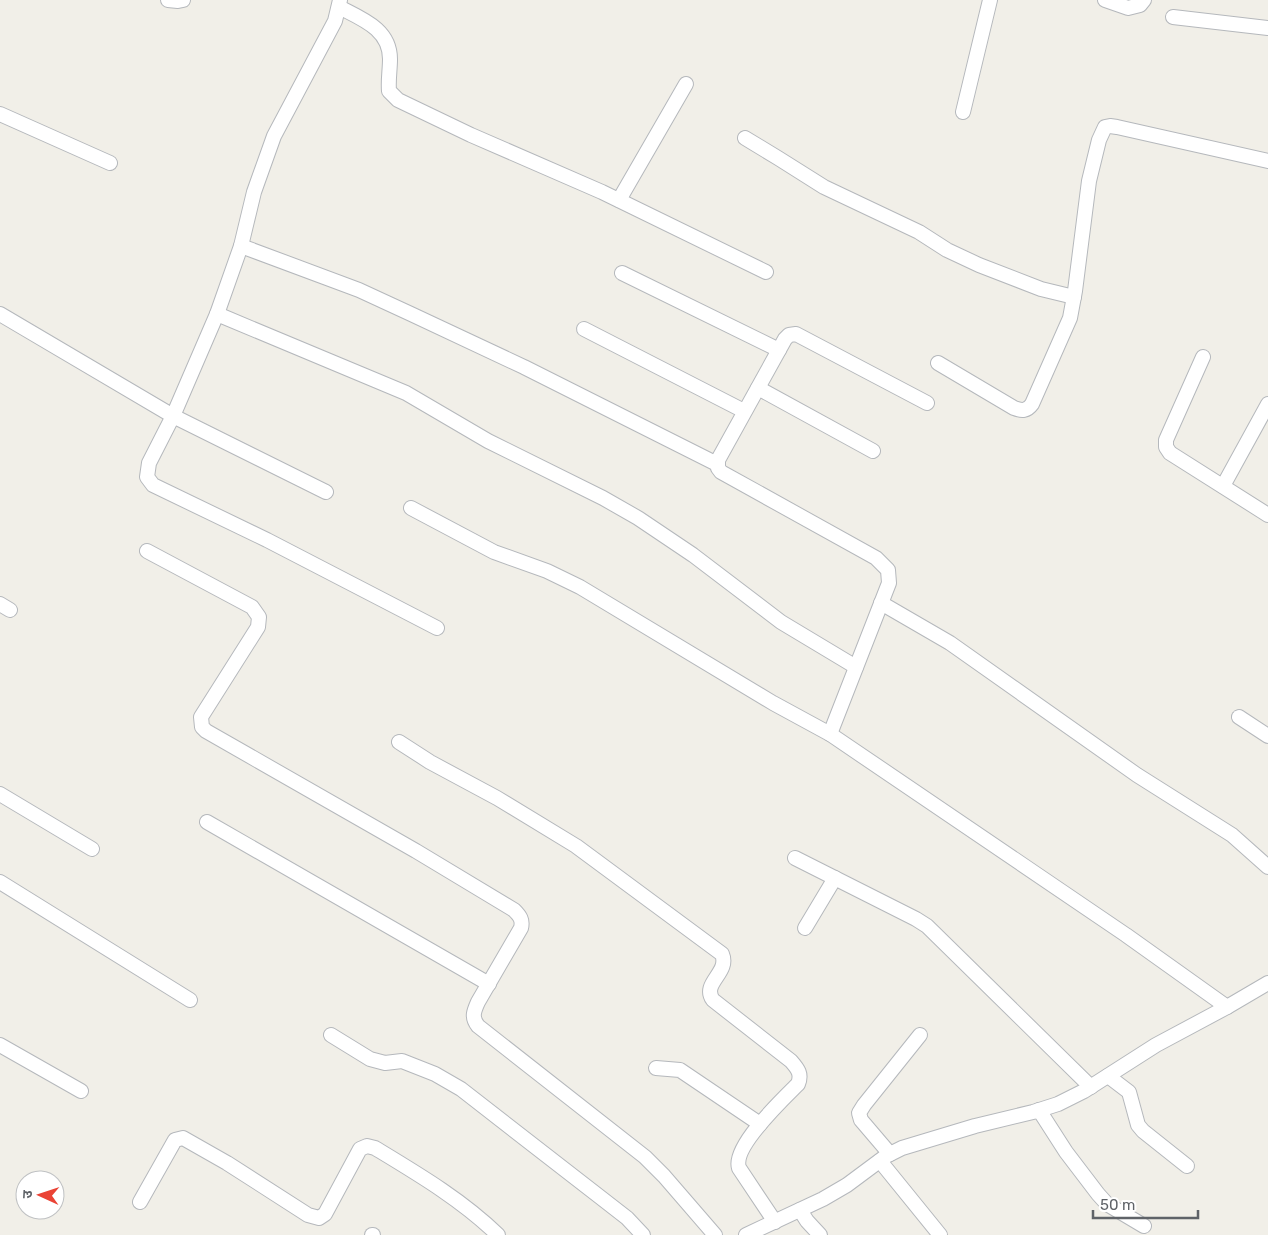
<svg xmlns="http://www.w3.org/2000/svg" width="1268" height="1235" font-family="Rubik,'Noto Sans Devanagari',sans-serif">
  <rect width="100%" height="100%" fill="#f1efe8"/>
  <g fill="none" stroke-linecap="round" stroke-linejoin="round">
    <defs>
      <g id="minor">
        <polyline points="168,0 178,1 183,0"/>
        <polyline points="340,0 335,21 274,136 254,192 241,246 217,314 173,416 149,463 147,477 153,485 267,540 437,628"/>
        <polyline points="1105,0 1128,8 1140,5 1144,0"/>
        <path d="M339 7C362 19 390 29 390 59 390 70 388 80 389 91L398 100 471 135 602 192 766 272"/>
        <polyline points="1173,17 1268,28"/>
        <polyline points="963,112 990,0"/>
        <polyline points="0,114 110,163"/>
        <polyline points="745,138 778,158 824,187 919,232 947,250 979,265 1041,289 1074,297"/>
        <polyline points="619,200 686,84"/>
        <polyline points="241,246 359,290 411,314 524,367 717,464"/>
        <polyline points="622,273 779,350"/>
        <polyline points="0,314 173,416 326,492"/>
        <polyline points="217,314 406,393 488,441 603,498 638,518 693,555 781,622 856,667"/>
        <polyline points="584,329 744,411"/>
        <polyline points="1203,357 1166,440 1166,447 1170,453 1268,515"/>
        <path d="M938 363 1014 408C1022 411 1027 411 1032 404L1070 318 1075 291 1089 181 1099 140 1105 127 1110 126 1117 127 1268 161"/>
        <polyline points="758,388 873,451"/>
        <polyline points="1223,486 1268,404"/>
        <polyline points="411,508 494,552 547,571 580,587 773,703 830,734 1126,935 1227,1007"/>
        <path d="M147 551 252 607 259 617 258 627 201 717 202 727 206 731 416 851 514 910C520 916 523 920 521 928L478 1002C474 1011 471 1017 478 1026L645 1157 664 1176 715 1235"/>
        <polyline points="881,603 950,643 1137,775 1232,835 1268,867"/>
        <polyline points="0,604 10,610"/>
        <polyline points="1239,717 1268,736"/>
        <polyline points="830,734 889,583 888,570 876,558 721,472 718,468 718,460 785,339 789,335 796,334 927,403"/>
        <path d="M399 742 430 762 497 798 576 846 722 954C730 973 701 983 713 1000L791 1061C798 1069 802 1074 798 1084 783 1099 732 1147 739 1168L775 1222"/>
        <polyline points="0,794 92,849"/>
        <polyline points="207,822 489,984"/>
        <polyline points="795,858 916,919 927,926 1091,1087"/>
        <polyline points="0,882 190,1000"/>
        <polyline points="805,928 835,878"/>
        <polyline points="331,1035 370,1059 385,1063 402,1061 435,1074 461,1089 600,1197 627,1218 643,1235"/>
        <polyline points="0,1045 81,1091"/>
        <polyline points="656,1068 680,1070 760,1124"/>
        <polyline points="1108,1076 1129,1092 1138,1125 1143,1131 1187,1166"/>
        <polyline points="1039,1110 1066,1152 1098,1194 1107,1204 1144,1226"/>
        <polyline points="890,1154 861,1120 859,1113 864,1105 920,1035"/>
        <polyline points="880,1161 940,1235"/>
        <path d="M140 1202 175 1140 183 1138 227 1163 308 1215 319 1218 325 1214 360 1149 367 1146 375 1148C418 1174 462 1200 498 1235"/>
        <polyline points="800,1210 807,1221 820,1235"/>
        <polyline points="372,1235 373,1235"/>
        <polyline points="746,1235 823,1199 847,1185 886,1156 902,1148 975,1126 1033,1112 1058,1104 1084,1091 1156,1045 1227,1007 1268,983"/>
      </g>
    </defs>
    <use href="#minor" stroke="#b5b8bc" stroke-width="16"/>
    <use href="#minor" stroke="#fff" stroke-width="14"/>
  </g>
  <g transform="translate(40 1195) rotate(273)"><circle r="24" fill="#ffffff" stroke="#bfc1c3"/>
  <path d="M0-4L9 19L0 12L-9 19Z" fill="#ea4335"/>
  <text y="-8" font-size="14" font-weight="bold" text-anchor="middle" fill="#5f6368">उ</text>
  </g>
  <path d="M1093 1210v8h105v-8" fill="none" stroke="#5f6368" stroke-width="2.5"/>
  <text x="1100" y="1210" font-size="15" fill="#5f6368" stroke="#ffffff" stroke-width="4" paint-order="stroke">50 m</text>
</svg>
